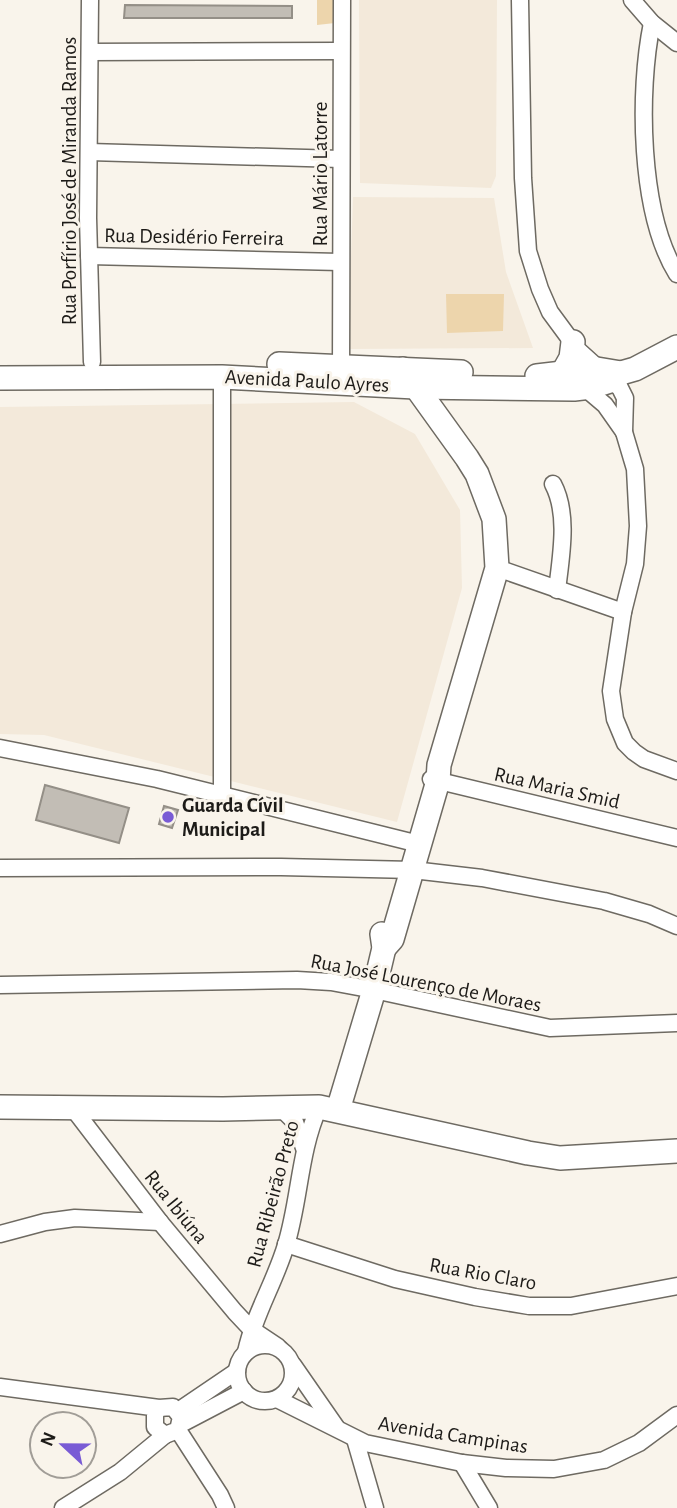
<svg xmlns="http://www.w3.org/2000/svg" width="677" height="1508" font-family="'Alegreya Sans',sans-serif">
  <rect width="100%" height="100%" fill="#f9f4eb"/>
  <g fill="#f3e9da">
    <polygon points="359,0 497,0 496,176 491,188 360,183"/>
    <polygon points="353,197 494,198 506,272 533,348 348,349"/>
    <polygon points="354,402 415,434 460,510 462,588 397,822 44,735 0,734 0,407"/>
  </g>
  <g fill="#edd5ac">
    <polygon points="317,0 335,0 335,23 317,25"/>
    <polygon points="446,294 504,294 503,331 447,333"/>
  </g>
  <g fill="#c2bdb5" stroke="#948f87" stroke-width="2">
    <polygon points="125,5 292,6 292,18 124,18"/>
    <polygon points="45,785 129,808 119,843 36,820"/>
    <polygon points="164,806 178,810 172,828 159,824"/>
  </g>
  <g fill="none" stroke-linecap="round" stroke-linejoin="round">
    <defs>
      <g id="street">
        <polyline points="90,0 88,218 92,362"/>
        <polyline points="520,0 523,178 528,251 540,289 550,312 578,350 620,388 625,398 624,432 635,469 638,526 635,564 623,612 611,691 615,719 625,743 634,752 644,759 677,771"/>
        <polyline points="632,0 652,23 677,43"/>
        <path d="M652 23C638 91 639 213 677 274"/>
        <polyline points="90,52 341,51"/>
        <polyline points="89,152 341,159"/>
        <polyline points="89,256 340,262"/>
        <polyline points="341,375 342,0"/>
        <polyline points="222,377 222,795"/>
        <polyline points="583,383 585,388 605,405 624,432"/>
        <path d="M553 484C569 514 561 556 557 590"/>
        <polyline points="497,568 623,612"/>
        <polyline points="0,748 157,779 419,844"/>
        <polyline points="431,779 677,838"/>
        <polyline points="0,868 281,867 413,870 482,878 604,901 649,914 677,926"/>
        <polyline points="0,985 297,980 331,982 374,990 550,1028 677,1023"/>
        <polyline points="72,1107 160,1222 235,1312 251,1329 278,1347"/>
        <polyline points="280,1107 295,1122 304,1148"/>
        <polyline points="0,1234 45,1222 75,1218 160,1222"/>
        <polyline points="286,1244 395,1279 475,1297 529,1306 571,1306 677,1286"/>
        <circle cx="265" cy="1373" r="28"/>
        <path d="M246 1352C254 1315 275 1282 286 1245 300 1199 299 1152 319 1107"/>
        <polyline points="293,1365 336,1427"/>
        <polyline points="0,1387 159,1408 173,1407 181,1417 178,1430 165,1435 155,1427 155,1414 159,1408"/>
        <polyline points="277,1399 365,1443 462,1463 506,1468 554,1469 604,1460 639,1443 677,1415"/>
        <polyline points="178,1411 237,1371"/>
        <polyline points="181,1424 244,1391"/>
        <polyline points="178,1430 220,1495 226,1508"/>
        <polyline points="355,1439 375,1508"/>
        <polyline points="462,1463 489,1508"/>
        <polyline points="63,1508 120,1472 165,1435"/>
      </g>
      <g id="secondary">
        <polyline points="279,364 461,372"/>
        <polyline points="562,374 571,358 573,342"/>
        <polyline points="537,376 597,369 621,373"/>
        <polyline points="0,378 222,377 415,387 574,389 591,387 613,380 621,373 635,369 677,347"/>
        <polyline points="384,948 392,939 438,781 439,765 497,568 494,519 477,474 467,458 403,369"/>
        <polyline points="0,1107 223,1109 319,1107 528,1153 560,1158 677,1151"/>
        <polyline points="338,1110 374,990 384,948 382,934"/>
      </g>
    </defs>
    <use href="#street" stroke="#6e6a62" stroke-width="19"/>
    <use href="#secondary" stroke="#6e6a62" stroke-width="26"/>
    <use href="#street" stroke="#fff" stroke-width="16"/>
    <use href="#secondary" stroke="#fff" stroke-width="23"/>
  </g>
  <circle fill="#795bd5" stroke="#f9f4eb" stroke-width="2.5" cx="168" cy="817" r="7"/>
  <g text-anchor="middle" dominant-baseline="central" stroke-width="6" stroke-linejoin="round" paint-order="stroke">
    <g font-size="21" fill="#1d1b18" stroke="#f9f4eb">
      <text transform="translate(320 174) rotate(-90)">Rua Mário Latorre</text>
      <text transform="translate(69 181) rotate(-90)">Rua Porfírio José de Miranda Ramos</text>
      <text transform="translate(194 237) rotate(1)">Rua Desidério Ferreira</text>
      <text transform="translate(307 381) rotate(3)">Avenida Paulo Ayres</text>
      <text transform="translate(557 788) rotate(13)">Rua Maria Smid</text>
      <text transform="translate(426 983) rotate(11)">Rua José Lourenço de Moraes</text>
      <text transform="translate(273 1194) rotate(-75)">Rua Ribeirão Preto</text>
      <text transform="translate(176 1207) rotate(51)">Rua Ibiúna</text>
      <text transform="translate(483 1274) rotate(10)">Rua Rio Claro</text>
      <text transform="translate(453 1435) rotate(9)">Avenida Campinas</text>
    </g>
    <g font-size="21" font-weight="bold" fill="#1d1b18" stroke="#f9f4eb" text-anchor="start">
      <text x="182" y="805">Guarda Cívil<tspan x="182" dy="24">Municipal</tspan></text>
    </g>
  </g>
  <g transform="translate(63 1445) rotate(292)"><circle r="33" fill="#f9f4eb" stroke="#a19d97" stroke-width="2"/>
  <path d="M0-5L12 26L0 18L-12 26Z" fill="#795bd5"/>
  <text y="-10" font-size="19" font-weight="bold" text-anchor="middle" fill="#1d1b18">N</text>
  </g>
</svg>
